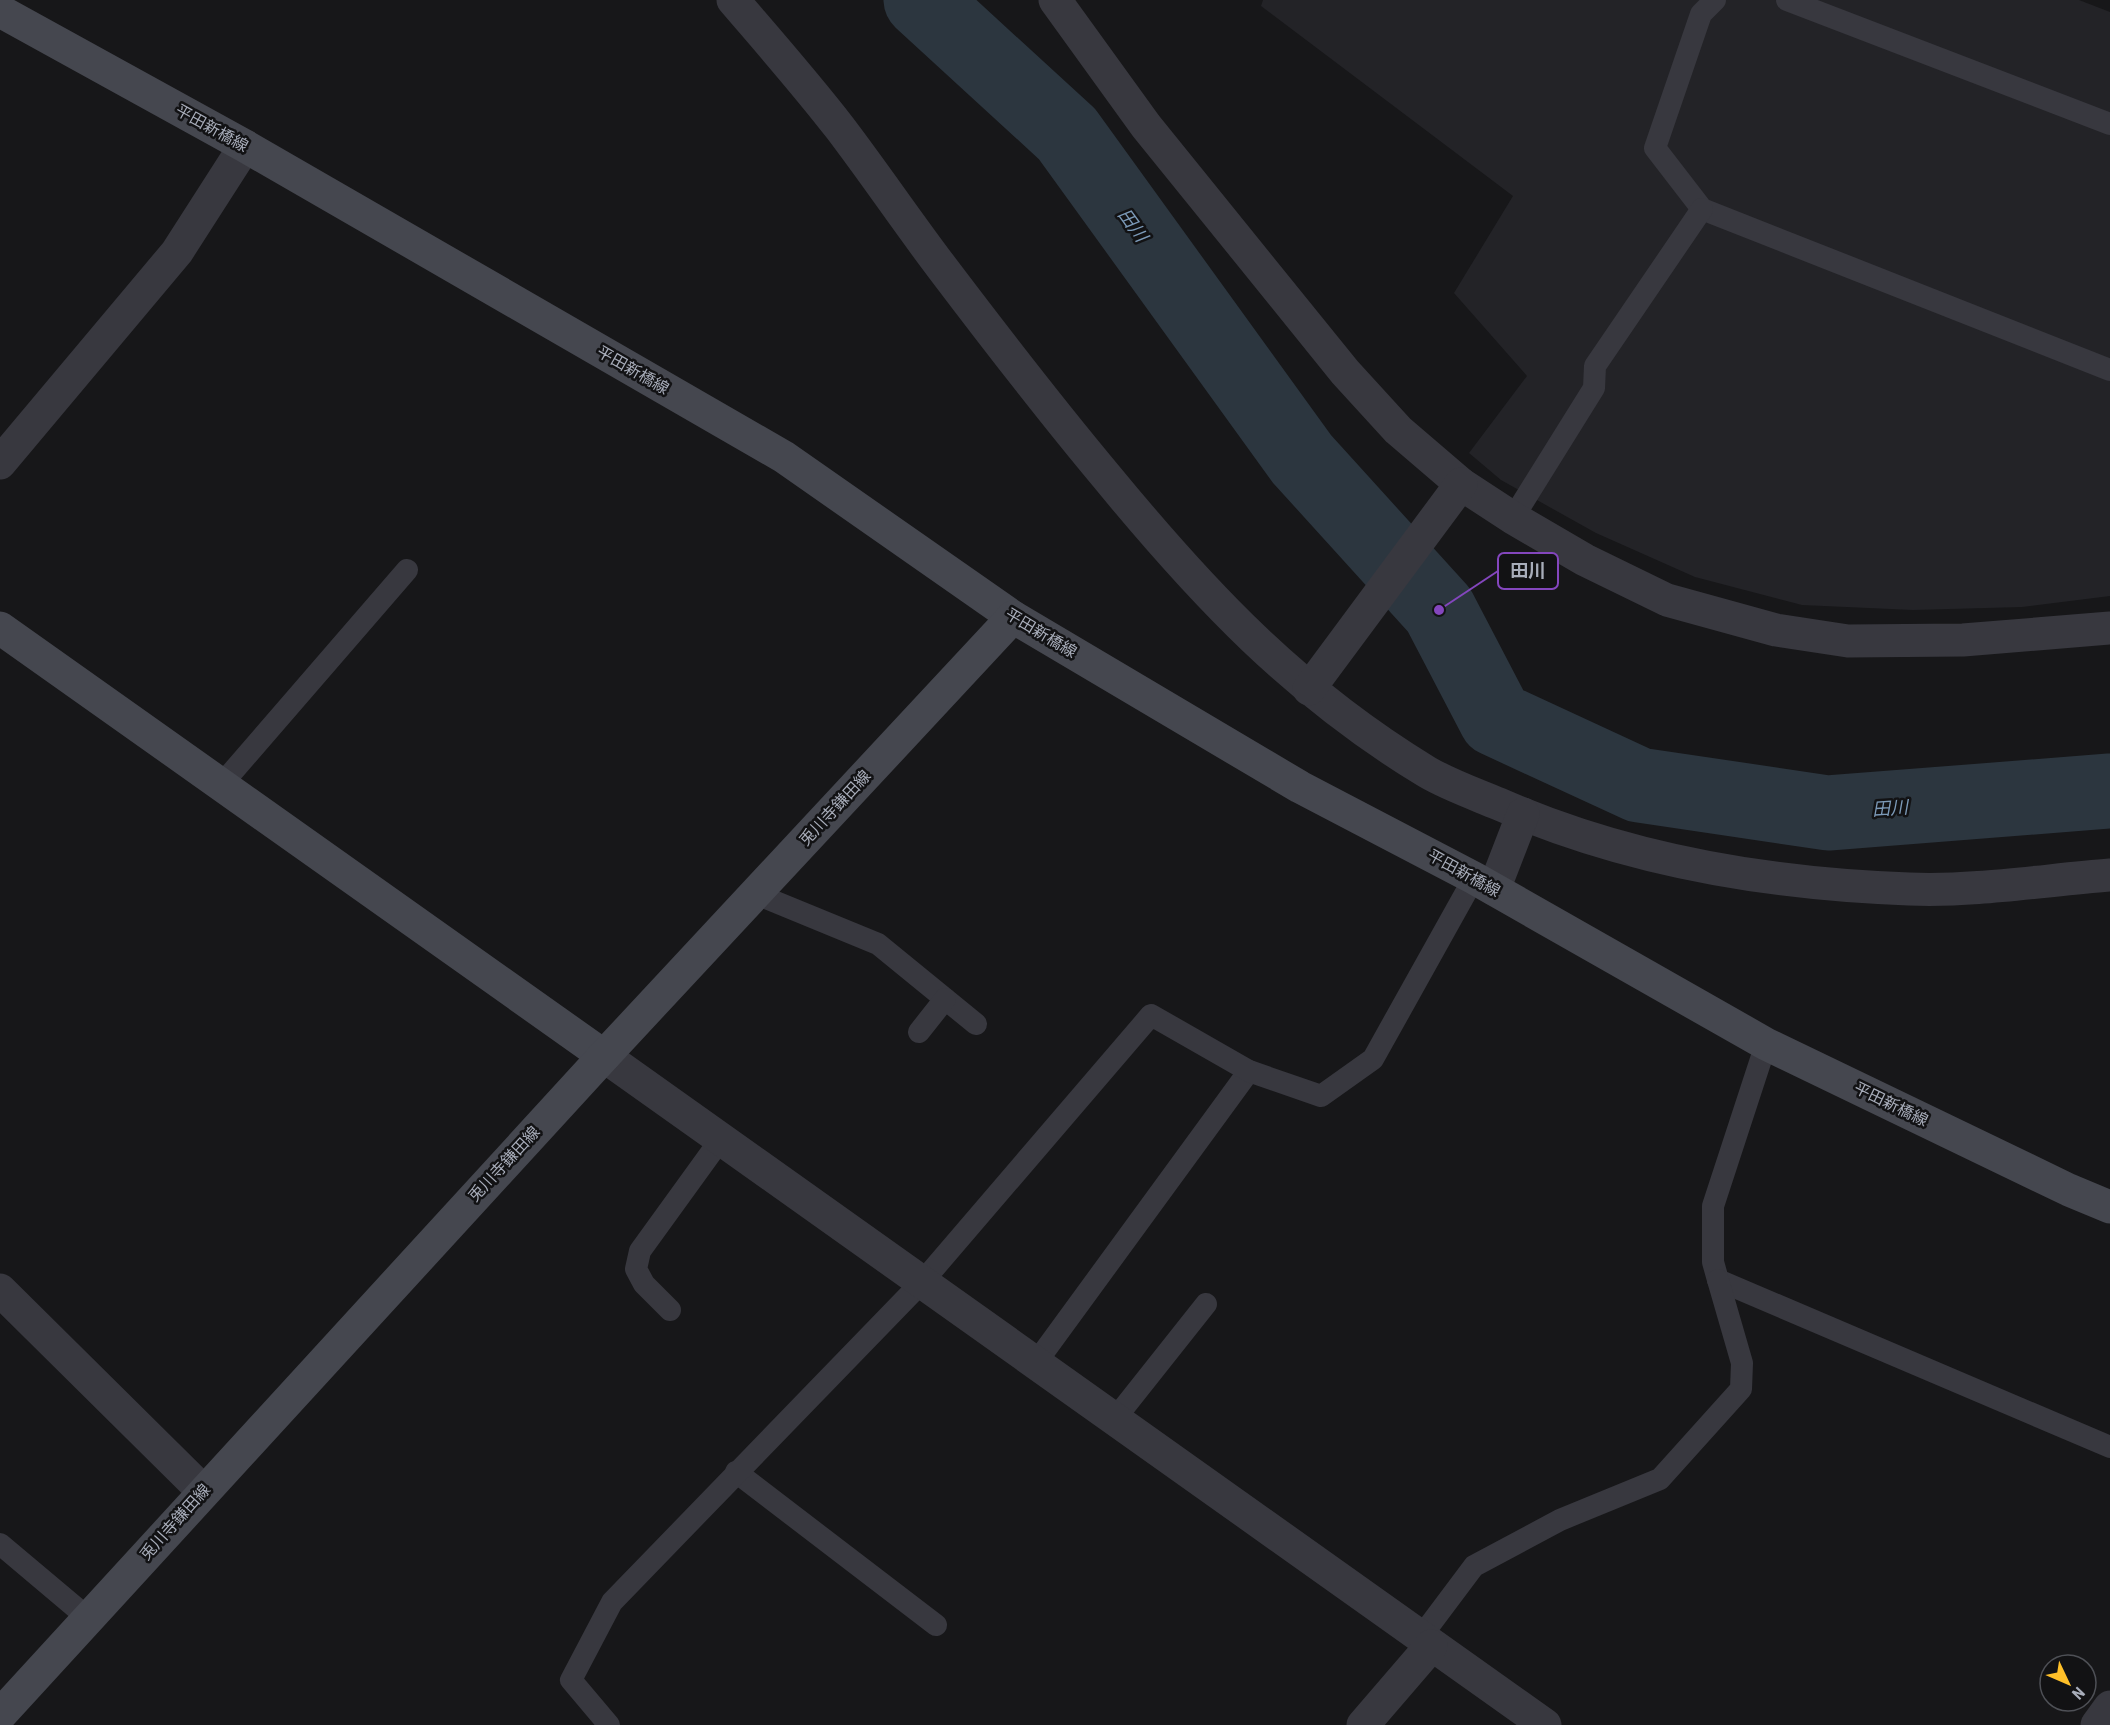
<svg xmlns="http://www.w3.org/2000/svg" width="2110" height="1725" font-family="'Roboto Condensed','Noto Sans JP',sans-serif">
  <rect width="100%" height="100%" fill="#171719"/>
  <polygon fill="#232327" points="1263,0 2079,0 2110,12 2110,596 2022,607 1913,610 1802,605 1695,577 1596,533 1501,480 1469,453 1527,376 1454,293 1513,196 1261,6"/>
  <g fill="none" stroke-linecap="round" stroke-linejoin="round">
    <polyline stroke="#2c363f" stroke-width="75" points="921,0 1067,134 1302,459 1439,610 1496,719 1639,785 1828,813 2110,791"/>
    <g stroke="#38383f" stroke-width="22">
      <polyline points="1715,0 1701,14 1655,148 1702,209 2110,370"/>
      <polyline points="1787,0 2110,124"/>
      <polyline points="1513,518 1594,388 1595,366 1702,209"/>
      <polyline points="221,785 407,570"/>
      <polyline points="756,894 878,944 976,1024"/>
      <polyline points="919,1032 945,999"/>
      <polyline points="1766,1044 1713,1206 1713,1262 1718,1280 2110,1447"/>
      <polyline points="670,1310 644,1284 636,1269 640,1251 721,1139"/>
      <polyline points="1035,1364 1249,1071"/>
      <polyline points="1114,1420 1206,1304"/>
      <polyline points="736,1472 936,1625"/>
      <polyline points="0,1544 88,1618"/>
      <polyline points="1420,1638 1474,1566 1560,1520 1660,1479 1741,1389 1742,1363 1718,1280"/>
      <polyline points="609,1725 571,1680 612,1602 923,1281 1151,1015 1249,1071 1321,1096 1373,1059 1474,878"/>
    </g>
    <g stroke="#38383f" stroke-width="33">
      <path d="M733 0C769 42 806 84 840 128 875 174 908 223 943 269 996 339 1050 409 1106 476 1203 594 1295 692 1427 772 1449 785 1475 794 1499 804 1629 861 1768 884 1909 889 1972 892 2046 880 2110 875"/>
      <polyline points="1055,0 1146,126 1345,372 1398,430 1461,484 1513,518 1585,560 1667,600 1776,630 1848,641 1963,640 2110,628"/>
      <polyline points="0,463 177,252 245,146"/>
      <polyline points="1309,689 1461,484"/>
      <polyline points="1494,889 1523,814"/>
      <polyline points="604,1056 1545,1725"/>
      <polyline points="0,1290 203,1491"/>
      <polyline points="1363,1725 1431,1646"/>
      <polyline points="2097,1725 2110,1707"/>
    </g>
    <g stroke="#45474f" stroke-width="33">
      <polyline points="0,11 245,146 784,457 1013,617 1300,787 1474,878 1766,1044 2069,1190 2110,1207"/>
      <polyline points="0,628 604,1056"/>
      <polyline points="0,1715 604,1056 1013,617"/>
    </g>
  </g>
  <g text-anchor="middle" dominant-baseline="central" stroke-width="5" stroke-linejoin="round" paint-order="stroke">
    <g font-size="16" fill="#a8adba" stroke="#121214">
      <text transform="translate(212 128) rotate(29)">平田新橋線</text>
      <text transform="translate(633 370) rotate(30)">平田新橋線</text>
      <text transform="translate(1041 633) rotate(31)">平田新橋線</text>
      <text transform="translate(835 808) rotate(-47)">兎川寺鎌田線</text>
      <text transform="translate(1464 873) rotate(29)">平田新橋線</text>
      <text transform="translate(1891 1104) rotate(26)">平田新橋線</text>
      <text transform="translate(504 1164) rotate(-47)">兎川寺鎌田線</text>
      <text transform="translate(175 1522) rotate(-48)">兎川寺鎌田線</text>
    </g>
    <g font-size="18" font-style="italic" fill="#7c9ab8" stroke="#121214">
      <text transform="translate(1133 225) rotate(54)">田川</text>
      <text transform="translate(1890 808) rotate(-4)">田川</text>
    </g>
  </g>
  <path fill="none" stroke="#8446be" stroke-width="2" d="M1439 610L1498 571"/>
  <circle fill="#8446be" stroke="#121214" stroke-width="2" cx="1439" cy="610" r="6"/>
  <rect fill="#121214" stroke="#8446be" stroke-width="2" x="1498" y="553" width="60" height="36" rx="6"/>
  <g font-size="18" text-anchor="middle" font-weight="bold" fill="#a8adba">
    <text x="1528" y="577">田川</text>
  </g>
  <g transform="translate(2068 1683) rotate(134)"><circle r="28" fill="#121214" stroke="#4e5056" stroke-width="1.5"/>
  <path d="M0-4.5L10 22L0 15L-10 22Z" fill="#ffc029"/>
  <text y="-9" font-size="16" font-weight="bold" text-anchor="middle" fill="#a8adba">N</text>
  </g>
</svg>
